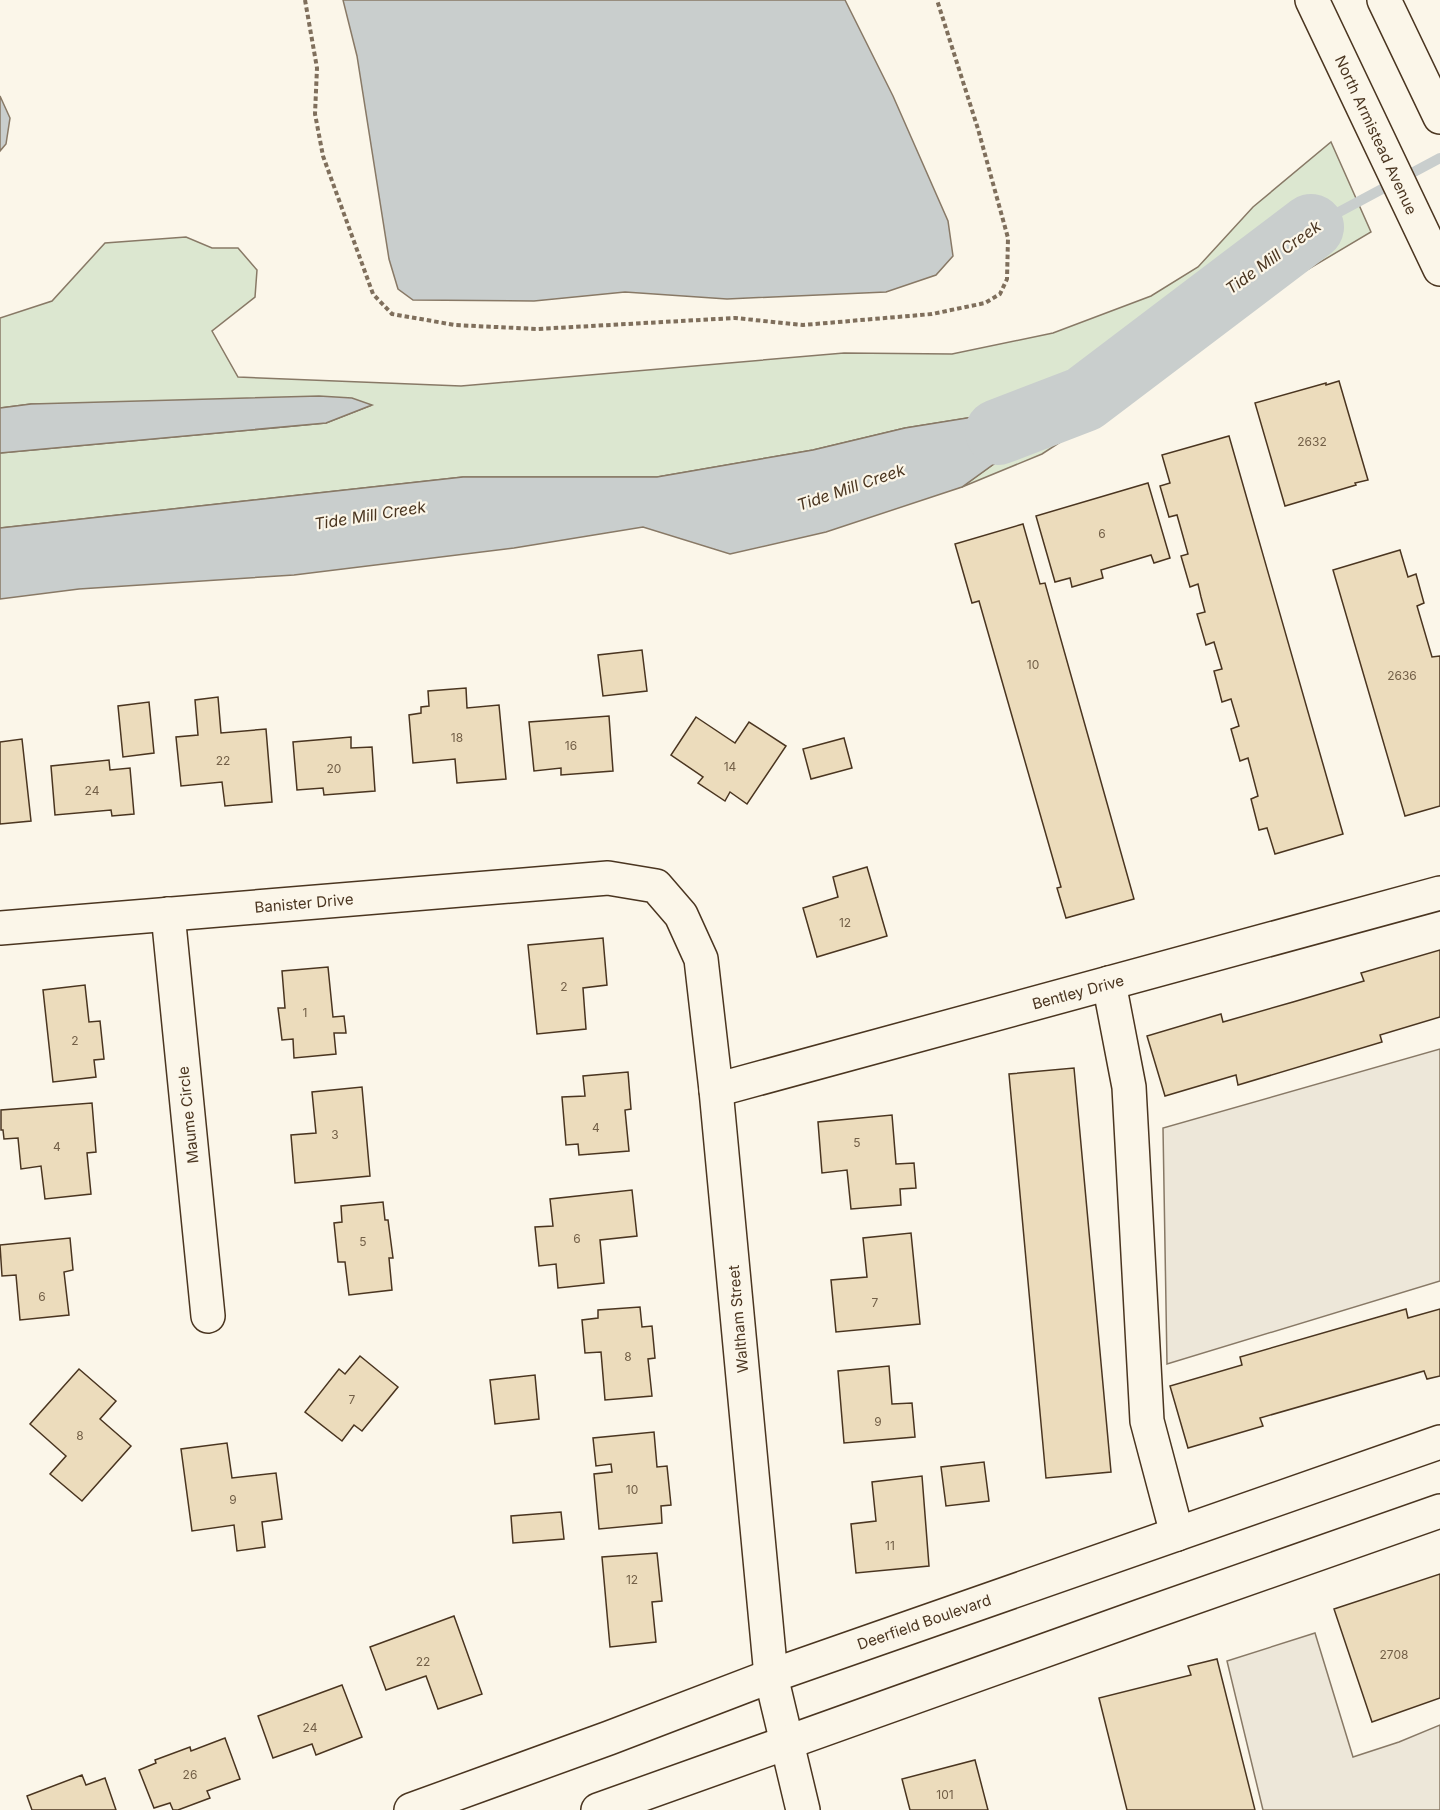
<svg xmlns="http://www.w3.org/2000/svg" width="1440" height="1810" font-family="Inter,sans-serif">
  <rect width="100%" height="100%" fill="#fbf6e9"/>
  <polygon fill="#dce7d0" stroke="#887966" stroke-width="1.5" points="1331,142 1371,232 1268,293 1142,389 1042,454 962,487 1082,400 905,428 813,450 657,477 463,477 0,528 0,453 326,423 372,405 31,404 0,408 0,318 52,301 105,243 186,237 212,248 238,248 257,270 255,297 212,331 238,377 461,386 844,353 952,354 1053,333 1151,296 1198,267 1253,207"/>
  <g fill="#ede7d9" stroke="#887966" stroke-width="1.5">
    <polygon points="1440,1049 1440,1281 1167,1364 1163,1128"/>
    <polygon points="1315,1633 1353,1757 1399,1742 1440,1725 1440,1810 1263,1810 1227,1661"/>
  </g>
  <g fill="#c9cecd" stroke="#887966" stroke-width="1.5">
    <polygon points="343,0 845,0 893,96 948,221 953,256 936,275 886,292 727,299 625,292 534,301 413,300 398,289 389,259 357,56"/>
    <polygon points="0,96 10,118 6,144 0,151"/>
    <polygon points="319,396 352,398 372,405 326,423 0,453 0,408 31,404"/>
    <polygon points="1084,399 962,487 826,532 730,554 643,527 514,548 294,575 79,589 0,599 0,528 463,477 657,477 813,450 905,428"/>
  </g>
  <g fill="none" stroke-linecap="round" stroke-linejoin="round">
    <polyline stroke="#c9cecd" stroke-width="10" points="1311,227 1440,158"/>
    <polyline stroke="#c9cecd" stroke-width="66" points="998,432 1084,399 1311,227"/>
  </g>
  <g fill="#ecdcbc" stroke="#4a3520" stroke-width="1.5">
    <polygon points="1339,381 1368,480 1355,483 1356,485 1285,506 1255,403 1326,383 1326,385"/>
    <polygon points="1229,436 1343,834 1275,854 1267,828 1259,830 1251,799 1258,796 1248,758 1240,761 1231,729 1239,726 1231,699 1222,702 1214,671 1222,669 1214,642 1206,645 1197,614 1205,612 1201,597 1198,584 1190,587 1181,556 1188,554 1177,515 1169,517 1160,486 1170,483 1162,455"/>
    <polygon points="1148,483 1170,558 1154,563 1151,555 1101,570 1103,578 1072,587 1070,578 1055,582 1036,516"/>
    <polygon points="1023,524 1040,584 1045,583 1134,899 1066,918 1057,888 1061,887 979,601 972,603 955,544"/>
    <polygon points="1400,550 1408,577 1416,574 1424,603 1417,606 1432,657 1440,656 1440,806 1405,816 1333,570"/>
    <polygon points="642,650 647,691 603,696 598,655"/>
    <polygon points="466,688 467,708 499,705 506,779 457,783 455,759 413,763 409,715 421,713 421,707 429,706 428,691"/>
    <polygon points="218,697 221,733 266,729 272,802 225,806 222,782 181,786 176,737 198,735 195,700"/>
    <polygon points="149,702 154,753 123,757 118,706"/>
    <polygon points="609,716 613,771 561,775 561,768 534,771 529,722"/>
    <polygon points="696,717 735,743 749,722 786,746 747,804 730,792 725,801 698,783 703,777 671,755"/>
    <polygon points="351,737 351,748 372,747 375,791 324,795 323,788 297,790 293,742"/>
    <polygon points="844,738 852,768 811,779 803,749"/>
    <polygon points="22,739 31,821 0,824 0,742"/>
    <polygon points="109,760 110,770 130,768 134,814 112,816 111,810 55,815 51,766"/>
    <polygon points="867,867 887,936 817,957 803,908 838,897 833,877"/>
    <polygon points="603,938 607,985 583,988 586,1029 537,1034 528,945"/>
    <polygon points="1440,950 1440,1017 1380,1035 1382,1042 1238,1085 1236,1075 1165,1096 1147,1036 1221,1014 1223,1022 1293,1002 1364,981 1361,973"/>
    <polygon points="328,967 333,1017 344,1016 346,1033 334,1033 336,1054 294,1058 293,1039 282,1040 278,1008 285,1008 282,971"/>
    <polygon points="85,985 89,1022 100,1021 104,1059 94,1060 96,1077 53,1082 43,990"/>
    <polygon points="1074,1068 1111,1472 1046,1478 1009,1074"/>
    <polygon points="628,1072 631,1109 625,1110 629,1151 579,1155 578,1144 566,1145 562,1097 585,1096 583,1076"/>
    <polygon points="362,1087 370,1176 295,1183 291,1135 316,1133 312,1092"/>
    <polygon points="92,1103 96,1152 87,1153 91,1194 45,1199 41,1166 21,1169 18,1138 4,1139 3,1130 1,1130 1,1110"/>
    <polygon points="892,1115 896,1164 914,1163 916,1188 900,1189 901,1205 851,1209 847,1170 822,1173 818,1122"/>
    <polygon points="632,1190 637,1236 600,1240 604,1283 558,1288 556,1264 539,1266 535,1227 553,1226 550,1199"/>
    <polygon points="383,1202 385,1220 388,1220 393,1258 389,1258 392,1290 349,1295 345,1262 338,1262 334,1223 342,1222 341,1206"/>
    <polygon points="911,1233 920,1324 836,1332 831,1280 867,1277 863,1238"/>
    <polygon points="70,1238 73,1270 64,1272 69,1315 20,1320 16,1275 2,1276 0,1245"/>
    <polygon points="640,1307 642,1327 652,1326 655,1358 648,1359 652,1396 605,1400 601,1352 585,1353 582,1320 598,1318 598,1310"/>
    <polygon points="1406,1309 1408,1318 1440,1309 1440,1376 1427,1379 1424,1371 1260,1418 1263,1426 1188,1448 1170,1386 1242,1365 1240,1357"/>
    <polygon points="360,1356 398,1387 362,1431 354,1425 342,1441 305,1412 339,1369 345,1374"/>
    <polygon points="889,1366 892,1404 912,1403 915,1437 844,1443 838,1371"/>
    <polygon points="79,1369 116,1401 100,1419 131,1446 82,1501 50,1474 66,1456 30,1424"/>
    <polygon points="535,1375 539,1419 495,1424 490,1380"/>
    <polygon points="654,1432 657,1467 667,1466 671,1505 661,1506 662,1523 599,1529 594,1474 612,1472 611,1464 596,1466 593,1438"/>
    <polygon points="227,1443 232,1478 276,1473 282,1519 262,1522 265,1547 237,1551 234,1525 192,1531 181,1449"/>
    <polygon points="984,1462 989,1501 946,1506 941,1467"/>
    <polygon points="922,1476 929,1566 856,1573 851,1524 876,1521 872,1482"/>
    <polygon points="561,1512 564,1539 513,1543 511,1516"/>
    <polygon points="657,1553 662,1601 652,1602 656,1642 610,1647 602,1557"/>
    <polygon points="1440,1574 1440,1698 1372,1722 1334,1609"/>
    <polygon points="454,1616 482,1694 438,1709 426,1676 386,1690 370,1647"/>
    <polygon points="1217,1659 1255,1810 1127,1810 1099,1698 1191,1675 1188,1666"/>
    <polygon points="342,1685 362,1737 316,1755 312,1744 273,1758 258,1716"/>
    <polygon points="225,1738 240,1779 207,1791 210,1798 178,1810 173,1810 170,1803 154,1808 139,1770 156,1763 155,1760 190,1747 191,1751"/>
    <polygon points="975,1760 988,1810 910,1810 902,1779"/>
    <polygon points="82,1775 86,1785 105,1778 116,1810 32,1810 27,1796"/>
  </g>
  <g fill="none" stroke-linecap="round" stroke-linejoin="round">
    <defs>
      <g id="minor">
        <polyline points="168,914 208,1316"/>
        <polyline points="0,928 608,878 656,886 681,915 701,959 716,1090 771,1676 803,1810"/>
        <polyline points="1109,983 1129,1087 1147,1421 1177,1534"/>
        <polyline points="716,1090 1440,893"/>
        <polyline points="411,1810 609,1738 771,1676 1440,1442"/>
        <polyline points="598,1810 1141,1616 1440,1511"/>
      </g>
      <g id="major">
        <polyline points="1312,0 1440,269"/>
        <polyline points="1384,0 1440,117"/>
      </g>
    </defs>
    <use href="#minor" stroke="#4a3520" stroke-width="36"/>
    <use href="#major" stroke="#4a3520" stroke-width="36"/>
    <polyline stroke="#7f6f5c" stroke-width="4" stroke-dasharray="4.5 3" stroke-linecap="butt" points="305,0 317,68 315,114 323,156 373,294 392,314 455,325 537,329 735,318 803,325 932,314 985,303 1000,294 1007,279 1008,238 978,129 937,0"/>
    <use href="#minor" stroke="#fbf6e9" stroke-width="33"/>
    <use href="#major" stroke="#fbf6e9" stroke-width="33"/>
  </g>
  <g text-anchor="middle" dominant-baseline="central" stroke-width="4.5" stroke-linejoin="round" paint-order="stroke">
    <g font-size="12" fill="#725f47">
      <text x="1312" y="441">2632</text>
      <text x="1102" y="533">6</text>
      <text x="1033" y="664">10</text>
      <text x="1402" y="675">2636</text>
      <text x="457" y="737">18</text>
      <text x="571" y="745">16</text>
      <text x="223" y="760">22</text>
      <text x="730" y="766">14</text>
      <text x="334" y="768">20</text>
      <text x="92" y="790">24</text>
      <text x="845" y="922">12</text>
      <text x="564" y="986">2</text>
      <text x="305" y="1012">1</text>
      <text x="75" y="1040">2</text>
      <text x="596" y="1127">4</text>
      <text x="335" y="1134">3</text>
      <text x="857" y="1142">5</text>
      <text x="57" y="1146">4</text>
      <text x="577" y="1238">6</text>
      <text x="363" y="1241">5</text>
      <text x="42" y="1296">6</text>
      <text x="875" y="1302">7</text>
      <text x="628" y="1356">8</text>
      <text x="352" y="1399">7</text>
      <text x="878" y="1421">9</text>
      <text x="80" y="1435">8</text>
      <text x="632" y="1489">10</text>
      <text x="233" y="1499">9</text>
      <text x="890" y="1545">11</text>
      <text x="632" y="1579">12</text>
      <text x="1394" y="1654">2708</text>
      <text x="423" y="1661">22</text>
      <text x="310" y="1727">24</text>
      <text x="190" y="1774">26</text>
      <text x="945" y="1794">101</text>
    </g>
    <g font-size="15" fill="#4a3520" stroke="#fbf6e9">
      <text transform="translate(1376 135) rotate(65)">North Armistead Avenue</text>
      <text transform="translate(304 903) rotate(-5)">Banister Drive</text>
      <text transform="translate(1078 992) rotate(-15)">Bentley Drive</text>
      <text transform="translate(188 1115) rotate(-96)">Maume Circle</text>
      <text transform="translate(738 1319) rotate(-95)">Waltham Street</text>
      <text transform="translate(924 1622) rotate(-19)">Deerfield Boulevard</text>
    </g>
    <g font-size="16" font-style="italic" fill="#4a3520" stroke="#fbf6e9">
      <text transform="translate(1273 257) rotate(-36)">Tide Mill Creek</text>
      <text transform="translate(851 487) rotate(-19)">Tide Mill Creek</text>
      <text transform="translate(370 515) rotate(-9)">Tide Mill Creek</text>
    </g>
  </g>
</svg>
